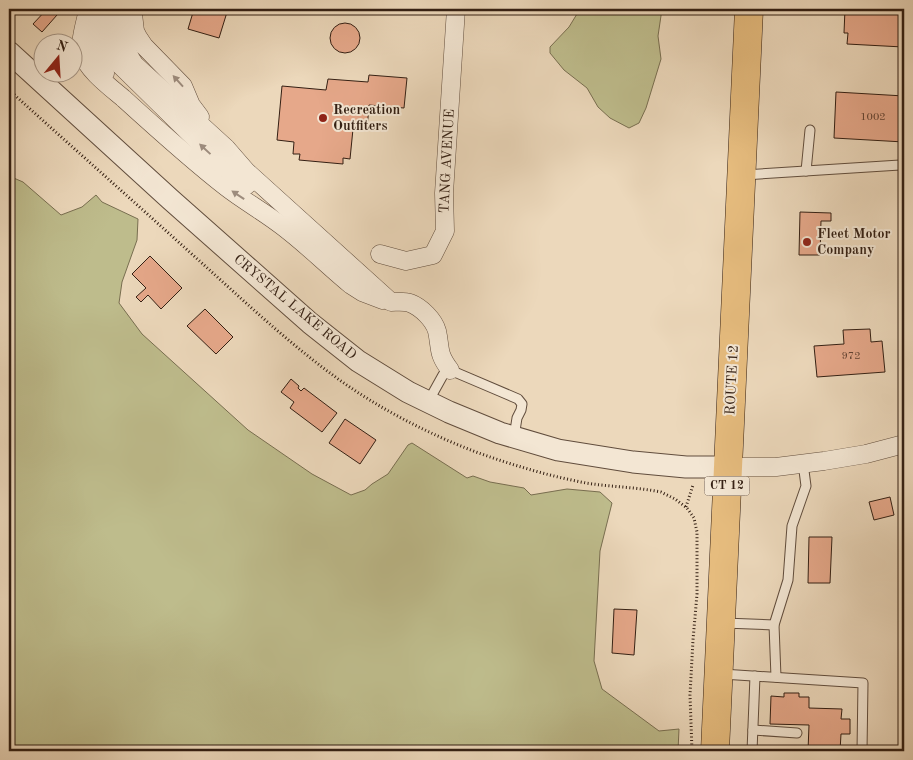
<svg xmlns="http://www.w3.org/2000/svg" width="913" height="760" font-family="'Old Standard TT',serif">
  <rect width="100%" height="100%" fill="#ecd8bb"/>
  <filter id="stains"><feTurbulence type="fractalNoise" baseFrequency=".004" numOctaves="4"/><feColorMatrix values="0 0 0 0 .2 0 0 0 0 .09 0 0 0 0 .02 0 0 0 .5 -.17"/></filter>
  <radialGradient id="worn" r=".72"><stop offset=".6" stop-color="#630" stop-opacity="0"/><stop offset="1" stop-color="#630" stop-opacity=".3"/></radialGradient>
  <g fill="#bebc8c" stroke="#786e50">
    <polygon points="580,9 662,9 658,36 661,59 646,108 639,123 629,128 610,118 598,107 587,88 564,70 550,53 550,47 569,27"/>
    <polygon points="9,176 23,182 61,215 82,207 96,195 102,202 138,219 137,240 122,282 119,303 142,334 248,430 312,474 351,495 365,490 372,484 388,474 408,445 412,443 467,478 473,476 490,482 524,488 531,495 567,489 600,492 612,503 600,551 594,661 602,689 659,731 679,729 678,751 9,751"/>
  </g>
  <g fill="#e6a88a" stroke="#331f13">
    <polygon points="47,9 49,9 57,15 42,32 33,24"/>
    <polygon points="194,9 228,9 219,38 188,29"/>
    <polygon points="845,9 904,9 904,51 903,51 903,47 847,44 848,33 844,33"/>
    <circle cx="345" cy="38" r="15"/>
    <polygon points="369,75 407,78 404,108 369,105 367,130 353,129 350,159 343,158 343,164 299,160 300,154 293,154 294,142 277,140 282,86 326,90 328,79 368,82"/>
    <polygon points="836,92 904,96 904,142 834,138"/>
    <polygon points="800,212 831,213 831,221 821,221 820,255 799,255"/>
    <polygon points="150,256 182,288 161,309 148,295 141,302 136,297 146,288 132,274"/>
    <polygon points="205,309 233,337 216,354 187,326"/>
    <polygon points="870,329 871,342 882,341 885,372 817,377 814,346 844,344 843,330"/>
    <polygon points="291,379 299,386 298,388 301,391 304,388 337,413 322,432 290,408 294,402 281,392"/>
    <polygon points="345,419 376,440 360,464 329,443"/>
    <polygon points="890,497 894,515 874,520 869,502"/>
    <polygon points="809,537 832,537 830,583 808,583"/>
    <polygon points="614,609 637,610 634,655 612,653"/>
    <polygon points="784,693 799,693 799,697 809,697 809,708 842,709 841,719 850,719 850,734 841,734 840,751 808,751 809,725 770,724 771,696 784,697"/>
  </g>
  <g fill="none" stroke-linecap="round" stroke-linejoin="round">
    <defs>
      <g id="service">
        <polyline points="806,171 810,130"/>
        <polyline points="744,175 900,165"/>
        <polyline points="428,402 443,375 450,370 518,399 522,404 521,410 517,418 514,437"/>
        <polyline points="724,623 774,625"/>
        <polyline points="722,674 863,683 862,751"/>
        <polyline points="776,677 774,625 788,580 792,526 806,486 803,463"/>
        <polyline points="753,730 797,733"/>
        <polyline points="752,751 755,676"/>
      </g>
      <g id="minor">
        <path d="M88 9C86 21 79 41 82 53 87 70 110 87 123 98 156 128 190 159 226 187 244 201 264 212 282 226 306 244 328 266 351 285L362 292 383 300"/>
        <polyline points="100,9 95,38 96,56 105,73"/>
        <path d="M113 9C108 36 104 40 120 65L221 164 247 185"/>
        <path d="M130 9C126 30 120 46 135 65L226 148 246 171 391 302C397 302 404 301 410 303 421 307 434 320 437 331 441 349 437 353 450 370"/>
        <polyline points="133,14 135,31 138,37 144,46 183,86 191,105 200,117"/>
        <polyline points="380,254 406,261 433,255 445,231 444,193 456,9"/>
        <polyline points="728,467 776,467 824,461 866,454 904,444"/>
      </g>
      <polyline id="tertiary" points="9,52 170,199 310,323 358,361 408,392 449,412 500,433 558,450 633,462 686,467 728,467"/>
      <polyline id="trunk" points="715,751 749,9"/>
    </defs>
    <use href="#service" stroke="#614d3d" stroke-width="11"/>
    <use href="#minor" stroke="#614d3d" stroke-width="19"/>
    <use href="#tertiary" stroke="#614d3d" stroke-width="23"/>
    <use href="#trunk" stroke="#331f13" stroke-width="29"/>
    <g stroke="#331f13" stroke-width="3" stroke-dasharray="1 2.5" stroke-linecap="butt">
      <path d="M9 90C70 145 132 200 194 256 241 298 289 344 341 381 382 410 429 434 476 452 512 465 549 476 586 483 611 487 636 487 661 492L675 499 687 508 694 518 697 532V594L693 640 690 695 692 751"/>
      <polyline points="686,507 693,485"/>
    </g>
    <use href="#service" stroke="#f3e6d3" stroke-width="9"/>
    <use href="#minor" stroke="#f3e6d3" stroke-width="18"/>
    <use href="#tertiary" stroke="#f3e6d3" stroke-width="21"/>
    <use href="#trunk" stroke="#e6bc7e" stroke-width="28"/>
  </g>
  <defs><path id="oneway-solid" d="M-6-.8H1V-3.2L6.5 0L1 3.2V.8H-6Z" transform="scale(1.25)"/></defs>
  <g fill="#9d8c7d">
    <use href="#oneway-solid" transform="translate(178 81) rotate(-132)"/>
    <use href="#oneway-solid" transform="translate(205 149) rotate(-137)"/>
    <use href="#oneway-solid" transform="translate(238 195) rotate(-146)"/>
  </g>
  <g fill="#8f2418" stroke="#f3e6d3" stroke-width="2">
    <circle cx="323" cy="118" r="5"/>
    <circle cx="807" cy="242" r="5"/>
  </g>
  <g text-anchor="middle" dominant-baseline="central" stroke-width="4" stroke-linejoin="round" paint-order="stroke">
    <g font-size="11" fill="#604131">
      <text x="873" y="117">1002</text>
      <text x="851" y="356">972</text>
    </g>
    <rect fill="#f3e6d3" stroke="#6d5b4d" stroke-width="1" x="704.5" y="476.5" width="45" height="19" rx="4"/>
    <g font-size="12" font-weight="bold" fill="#331f13">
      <text x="727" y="486">CT 12</text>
    </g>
    <g font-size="14" font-weight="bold" fill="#331f13" stroke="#f3e6d3" text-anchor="start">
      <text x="333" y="110">Recreation<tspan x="333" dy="16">Outfiters</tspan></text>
      <text x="817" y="234">Fleet Motor<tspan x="817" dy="16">Company</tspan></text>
    </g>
    <g font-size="14" fill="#331f13" stroke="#f3e6d3">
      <text transform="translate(447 161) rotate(-87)">TANG AVENUE</text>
      <text transform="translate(295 307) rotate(40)">CRYSTAL LAKE ROAD</text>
      <text transform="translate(732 380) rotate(-87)">ROUTE 12</text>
    </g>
  </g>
  <rect width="913" height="760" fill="none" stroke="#ecd8bb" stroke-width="30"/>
  <rect x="10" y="10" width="893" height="740" fill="none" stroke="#331f13" stroke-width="2.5"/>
  <rect x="15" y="15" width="883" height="730" fill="none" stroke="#331f13"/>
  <g transform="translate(58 58) rotate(18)"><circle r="24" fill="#f3e6d3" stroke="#a69686"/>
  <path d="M0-4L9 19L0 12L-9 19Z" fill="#8f2418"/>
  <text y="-8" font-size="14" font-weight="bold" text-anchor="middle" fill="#331f13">N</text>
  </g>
  <rect width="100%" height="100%" filter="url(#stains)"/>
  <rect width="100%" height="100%" fill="url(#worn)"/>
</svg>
